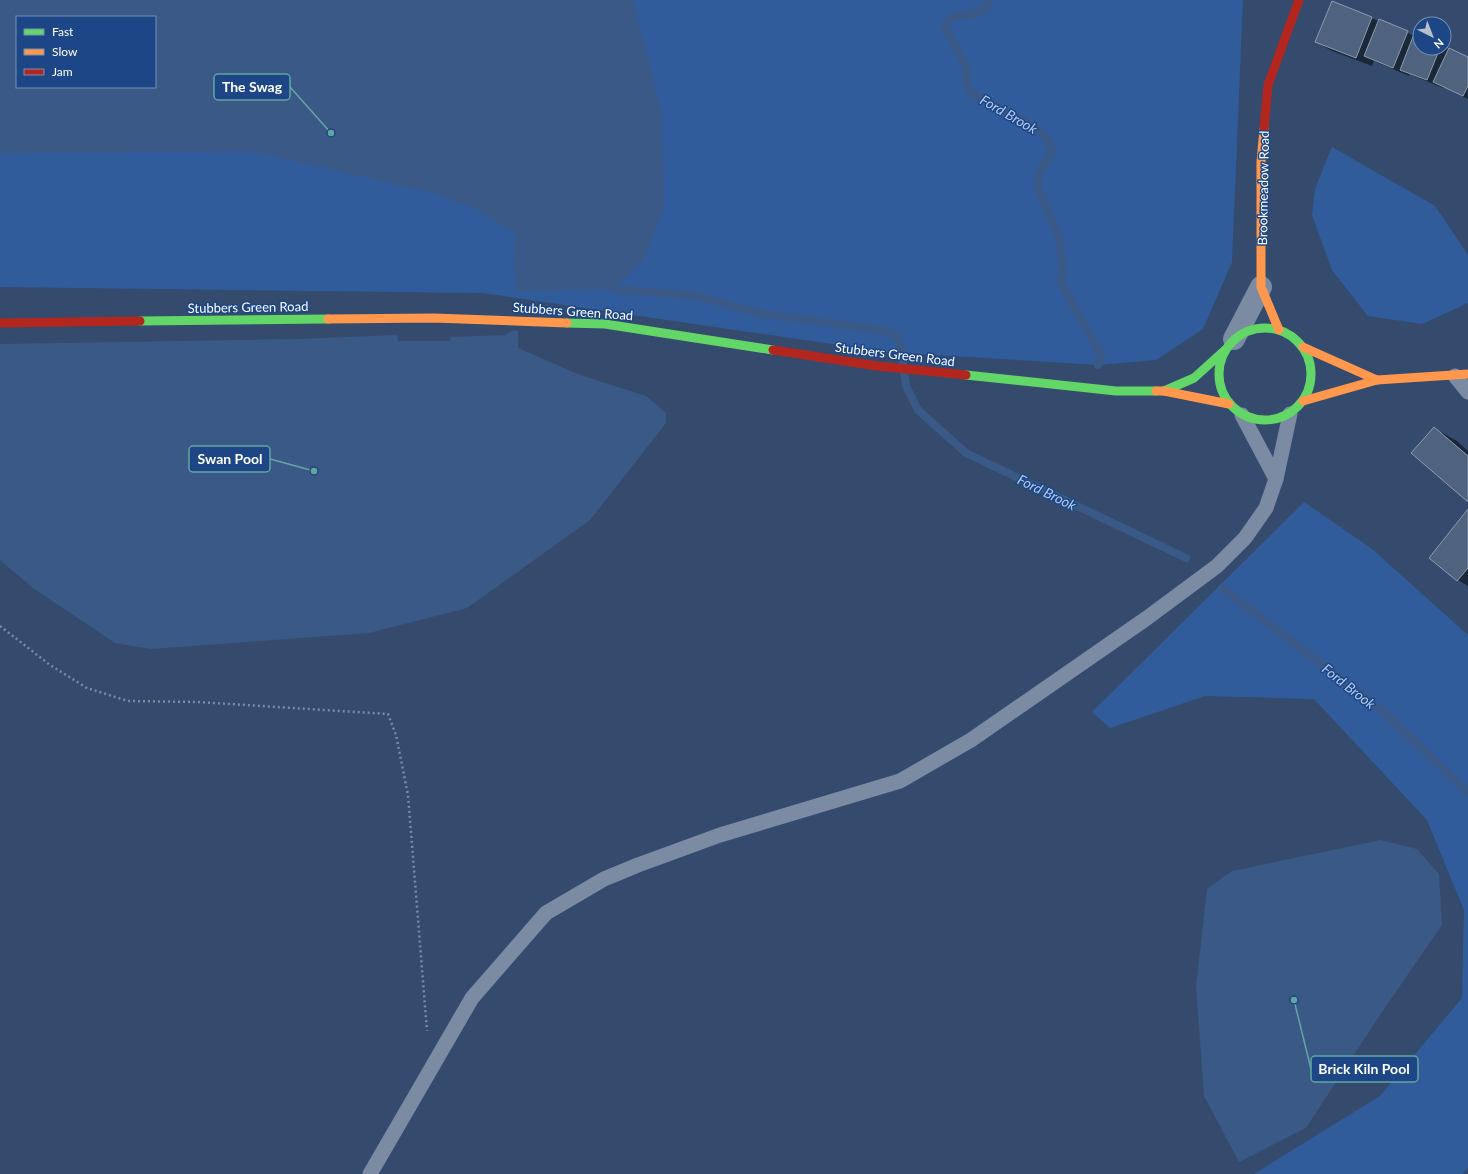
<svg xmlns="http://www.w3.org/2000/svg" width="1468" height="1174" font-family="Lato,sans-serif">
  <rect width="100%" height="100%" fill="#344b6d"/>
  <g fill="#315c9b" fill-rule="evenodd">
    <path d="M0 0H1243L1232 262 1203 329 1156 360 1098 365 886 352 483 293 0 287ZM17 17H155V87H17Z"/>
    <polygon points="1332,147 1435,206 1468,255 1468,303 1422,324 1368,316 1332,270 1312,215 1315,189"/>
    <polygon points="1304,502 1372,549 1468,635 1468,1168 1463,1174 1254,1174 1380,1096 1462,998 1464,910 1427,820 1314,699 1205,696 1110,728 1092,712"/>
  </g>
  <g fill="#3b5986" fill-rule="evenodd">
    <path d="M0 0H633L662 114 664 207 645 258 614 289 517 291 514 265 515 233 480 211 434 193 251 151 0 153ZM17 17H155V87H17Z"/>
    <polygon points="513,330 518,331 518,348 580,375 646,396 666,413 666,423 590,520 467,608 369,633 151,649 115,643 33,588 0,560 0,344 298,339 397,335 398,341 450,341 451,337 505,335"/>
    <polygon points="1381,840 1417,849 1439,874 1442,925 1382,1012 1306,1128 1239,1162 1204,1096 1196,987 1207,889 1232,871"/>
  </g>
  <g fill="#0007">
    <polygon points="1332,2 1420,38 1420,48 1444,47 1468,59 1468,99 1444,87 1443,88 1409,74 1409,76 1374,61 1372,66 1332,51 1316,42"/>
    <polygon points="1434,428 1457,441 1468,451 1468,501"/>
    <polygon points="1468,511 1468,586 1458,580 1430,558"/>
  </g>
  <g fill="none" stroke-linecap="round" stroke-linejoin="round">
    <g stroke="#3b5986" stroke-width="8">
      <path d="M990 0C987 16 964 15 951 17L945 27 967 69 966 83 970 92 1037 128 1049 142 1052 152 1039 174 1037 186 1059 237 1063 269 1060 281 1101 355 1098 365"/>
      <polyline points="614,289 697,296 758,313 887,331 897,337 901,348 906,386 918,410 966,453 1186,558"/>
      <polyline points="1222,588 1384,712 1468,793"/>
    </g>
  </g>
  <g fill="#50637e" stroke="#8e9cb1">
    <polygon points="1332,1 1372,17 1356,58 1315,42"/>
    <polygon points="1379,19 1408,31 1393,68 1364,56"/>
    <polygon points="1414,34 1420,36 1420,48 1440,48 1427,80 1400,70"/>
    <polygon points="1449,48 1468,57 1468,86 1463,96 1433,82"/>
    <polygon points="1434,427 1468,456 1468,502 1411,453"/>
    <polygon points="1468,509 1468,568 1457,581 1429,558"/>
  </g>
  <g fill="none" stroke-linecap="round" stroke-linejoin="round">
    <polyline stroke="#7a8ba3" stroke-width="2.5" stroke-dasharray="2 3" stroke-linecap="butt" points="0,626 50,665 87,688 128,701 198,702 388,714 396,735 408,795 427,1031"/>
    <g stroke="#7a8ba3" stroke-width="15">
      <polyline points="1455,376 1468,392"/>
      <polyline points="1242,415 1276,479"/>
      <polyline points="370,1174 472,998 546,913 604,879 638,865 720,835 900,781 971,740 1147,618 1217,566 1245,538 1266,508 1276,479 1290,414"/>
    </g>
    <polyline stroke="#7a8ba3" stroke-width="22" points="1234,339 1261,287"/>
    <g stroke="#63d668" stroke-width="9">
      <polyline points="140,321 328,319"/>
      <polyline points="567,323 605,324 773,350"/>
      <circle cx="1265" cy="374" r="46"/>
      <polyline points="966,375 1116,391 1156,391"/>
      <polyline points="1164,391 1194,378 1225,350"/>
    </g>
    <g stroke="#ff974d" stroke-width="9">
      <polyline points="1264,129 1261,162 1261,287 1279,330"/>
      <polyline points="328,319 434,318 567,323"/>
      <polyline points="1303,347 1377,380"/>
      <polyline points="1156,391 1164,391 1229,404"/>
      <polyline points="1303,401 1377,380 1468,374"/>
    </g>
    <g stroke="#b3261e" stroke-width="9">
      <polyline points="1264,129 1268,85 1299,0"/>
      <polyline points="0,323 140,321"/>
      <polyline points="773,350 877,366 966,375"/>
    </g>
  </g>
  <g text-anchor="middle" dominant-baseline="central" stroke-width="3" stroke-linejoin="round" paint-order="stroke">
    <g font-size="13" fill="#fff" stroke="#1c4685">
      <text transform="translate(1263 188) rotate(-89)">Brookmeadow Road</text>
      <text transform="translate(248 307) rotate(-1)">Stubbers Green Road</text>
      <text transform="translate(573 311) rotate(4)">Stubbers Green Road</text>
      <text transform="translate(895 354) rotate(7)">Stubbers Green Road</text>
    </g>
    <g font-size="14" font-style="italic" fill="#afcbf2" stroke="#1c4685">
      <text transform="translate(1009 114) rotate(30)">Ford Brook</text>
      <text transform="translate(1047 492) rotate(26)">Ford Brook</text>
      <text transform="translate(1349 686) rotate(38)">Ford Brook</text>
    </g>
  </g>
  <path fill="none" stroke="#63a6a1" stroke-width="1.5" d="M331 133L290 87M314 471L270 459M1294 1000L1311 1069"/>
  <g fill="#63a6a1" stroke="#1c4685" stroke-width="1.5">
    <circle cx="331" cy="133" r="4"/>
    <circle cx="314" cy="471" r="4"/>
    <circle cx="1294" cy="1000" r="4"/>
  </g>
  <g fill="#1c4685" stroke="#63a6a1" stroke-width="1.5">
    <rect x="214" y="74" width="76" height="26" rx="4"/>
    <rect x="189" y="446" width="81" height="26" rx="4"/>
    <rect x="1311" y="1056" width="107" height="26" rx="4"/>
  </g>
  <g font-size="14" text-anchor="middle" font-weight="bold" fill="#fff">
    <text x="252" y="92">The Swag</text>
    <text x="230" y="464">Swan Pool</text>
    <text x="1364" y="1074">Brick Kiln Pool</text>
  </g>
  <rect x="16" y="16" width="140" height="72" fill="#1c4685" stroke="#7790b6"/>
  <rect x="24" y="29" width="20" height="6" fill="#63d668" stroke="#7790b6"/>
  <text x="52" y="36" font-size="12" fill="#ffffff">Fast</text>
  <rect x="24" y="49" width="20" height="6" fill="#ff974d" stroke="#7790b6"/>
  <text x="52" y="56" font-size="12" fill="#ffffff">Slow</text>
  <rect x="24" y="69" width="20" height="6" fill="#b3261e" stroke="#7790b6"/>
  <text x="52" y="76" font-size="12" fill="#ffffff">Jam</text>
  <g transform="translate(1432 36) rotate(138)"><circle r="19" fill="#1c4685" stroke="#7790b6"/>
  <path d="M0-3L7 15L0 10L-7 15Z" fill="#b8c0cc"/>
  <text y="-6" font-size="11" font-weight="bold" text-anchor="middle" fill="#ffffff">N</text>
  </g>
</svg>
